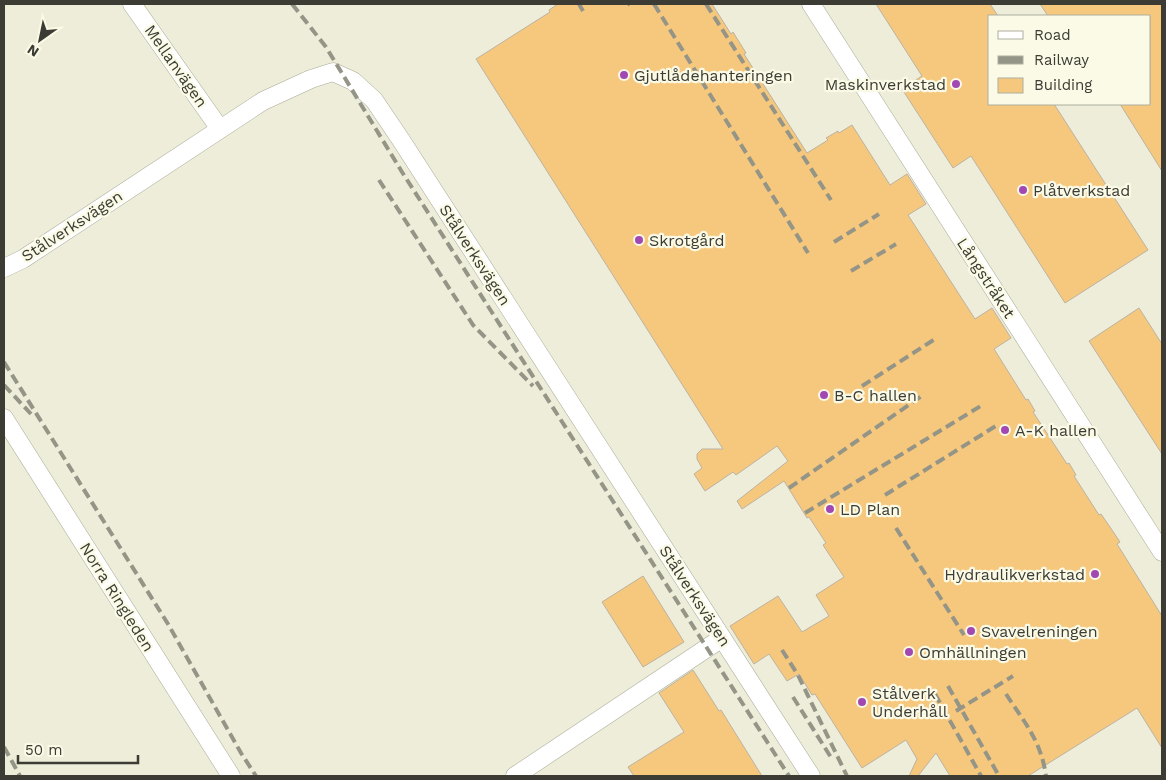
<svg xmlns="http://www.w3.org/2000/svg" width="1166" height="780" font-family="'Work Sans',sans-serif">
  <rect width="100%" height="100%" fill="#ededd9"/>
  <g fill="#f6c87e" stroke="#bcb2a1">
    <polygon points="558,4 712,4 731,34 733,32 746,53 744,54 807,153 828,140 826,138 838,131 839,133 852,125 890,185 907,174 926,204 908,215 975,319 992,308 1011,338 994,349 1026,400 1028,399 1035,411 1033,412 1067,464 1069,463 1076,475 1074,476 1099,515 1101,514 1112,530 1120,542 1117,544 1162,616 1162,748 1137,708 1028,776 950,776 936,753 918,776 909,776 917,759 906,740 862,768 815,694 812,695 799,674 787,681 769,654 754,664 730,626 778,596 802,632 829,616 816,595 844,577 823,545 826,543 809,517 807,518 784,481 742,509 737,501 788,461 777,446 736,475 733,472 705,491 694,474 702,468 697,459 697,454 702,449 723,449 476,59 550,12 549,10"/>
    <polygon points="876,4 990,4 998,16 990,16 990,104 1054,104 1148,250 1065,303 971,156 953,168 902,89 922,76"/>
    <polygon points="1040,4 1162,4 1162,171 1120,104 1150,104 1150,16 1048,16"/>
    <polygon points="1139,308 1162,344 1162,454 1089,341"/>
    <polygon points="643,576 684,642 643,667 602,602"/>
    <polygon points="693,670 719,711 721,710 762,776 634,776 628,767 684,732 659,693"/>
  </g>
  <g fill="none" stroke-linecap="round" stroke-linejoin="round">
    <defs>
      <g id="minor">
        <polyline points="132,4 220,129"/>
        <polyline points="811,4 1162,552"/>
        <polyline points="4,268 23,259 263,101 311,79 333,72 353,81 374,100 401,140 811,776"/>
        <polyline points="4,418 231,776"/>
        <polyline points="515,776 722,638"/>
      </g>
    </defs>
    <use href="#minor" stroke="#aaab98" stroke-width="19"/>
    <use href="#minor" stroke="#fff" stroke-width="18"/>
    <g stroke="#959587" stroke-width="4" stroke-dasharray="10 5" stroke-linecap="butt">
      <polyline points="292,4 326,47 402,172 789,776"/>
      <polyline points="579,4 583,11"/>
      <polyline points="629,4 630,5"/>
      <polyline points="654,4 808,253"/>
      <polyline points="706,4 831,200"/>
      <polyline points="379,180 473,325 533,386"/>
      <polyline points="834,242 879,214"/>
      <polyline points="851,271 896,244"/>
      <polyline points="4,362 168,624 241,753 256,776"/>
      <polyline points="4,385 31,414"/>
      <polyline points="862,386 935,339"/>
      <polyline points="789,488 923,395"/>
      <polyline points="885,495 999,424"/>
      <polyline points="805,513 984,404"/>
      <polyline points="896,528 964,635"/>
      <polyline points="782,650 798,675 847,776"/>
      <polyline points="948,686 999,776"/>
      <polyline points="935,694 981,776"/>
      <path d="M1006 694C1025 723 1041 741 1046 776"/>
      <polyline points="793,697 832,759"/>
      <polyline points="956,711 1013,676"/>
      <polyline points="4,747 20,776"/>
    </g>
  </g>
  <g fill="#a248b3" stroke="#fafae6" stroke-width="2">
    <circle cx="624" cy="75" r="5"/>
    <circle cx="956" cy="84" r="5"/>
    <circle cx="1023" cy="190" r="5"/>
    <circle cx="639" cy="240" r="5"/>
    <circle cx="824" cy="395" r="5"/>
    <circle cx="1005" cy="430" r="5"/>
    <circle cx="830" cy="509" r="5"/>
    <circle cx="1095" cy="574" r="5"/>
    <circle cx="971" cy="631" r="5"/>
    <circle cx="909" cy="652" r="5"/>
    <circle cx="862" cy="702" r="5"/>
  </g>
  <g text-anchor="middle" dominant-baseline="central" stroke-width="4.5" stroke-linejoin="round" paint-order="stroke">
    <g font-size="16" fill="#3c3c34" stroke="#fafae6">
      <text transform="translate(176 66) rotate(55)">Mellanvägen</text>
      <text transform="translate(72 226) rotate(-33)">Stålverksvägen</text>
      <text transform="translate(475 255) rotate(57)">Stålverksvägen</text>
      <text transform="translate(986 278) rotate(57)">Långstråket</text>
      <text transform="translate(695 596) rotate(57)">Stålverksvägen</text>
      <text transform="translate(117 597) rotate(58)">Norra Ringleden</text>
    </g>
    <g font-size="16" fill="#3c3c34" stroke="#fafae6" text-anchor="start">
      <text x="634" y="75">Gjutlådehanteringen</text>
      <text x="946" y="84" text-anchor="end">Maskinverkstad</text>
      <text x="1033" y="190">Plåtverkstad</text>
      <text x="649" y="240">Skrotgård</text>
      <text x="834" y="395">B-C hallen</text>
      <text x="1015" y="430">A-K hallen</text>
      <text x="840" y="509">LD Plan</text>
      <text x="1085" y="574" text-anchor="end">Hydraulikverkstad</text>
      <text x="981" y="631">Svavelreningen</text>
      <text x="919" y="652">Omhällningen</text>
      <text x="872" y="693">Stålverk<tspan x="872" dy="18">Underhåll</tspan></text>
    </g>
  </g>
  <rect width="1166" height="780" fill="none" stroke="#3c3c34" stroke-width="10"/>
  <rect x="988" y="15" width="162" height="90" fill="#fafae6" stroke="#aeae9f"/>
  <rect x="998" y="31" width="25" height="8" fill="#ffffff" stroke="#aeae9f"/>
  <text x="1034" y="40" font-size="15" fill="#3c3c34">Road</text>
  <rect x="998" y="56" width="25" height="8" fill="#959587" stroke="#aeae9f"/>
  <text x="1034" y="65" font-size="15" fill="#3c3c34">Railway</text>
  <rect x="998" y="78" width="25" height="15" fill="#f6c87e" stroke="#aeae9f"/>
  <text x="1034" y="90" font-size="15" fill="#3c3c34">Building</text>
  <g transform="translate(40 40) rotate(213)" stroke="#fafae6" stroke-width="4" paint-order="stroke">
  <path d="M0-4L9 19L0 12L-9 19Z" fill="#3c3c34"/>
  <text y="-8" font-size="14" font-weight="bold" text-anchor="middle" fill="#3c3c34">N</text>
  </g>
  <path d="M18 755v8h120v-8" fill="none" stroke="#3c3c34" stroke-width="2.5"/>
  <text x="25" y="755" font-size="15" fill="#3c3c34" stroke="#fafae6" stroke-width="4" paint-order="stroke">50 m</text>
</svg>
